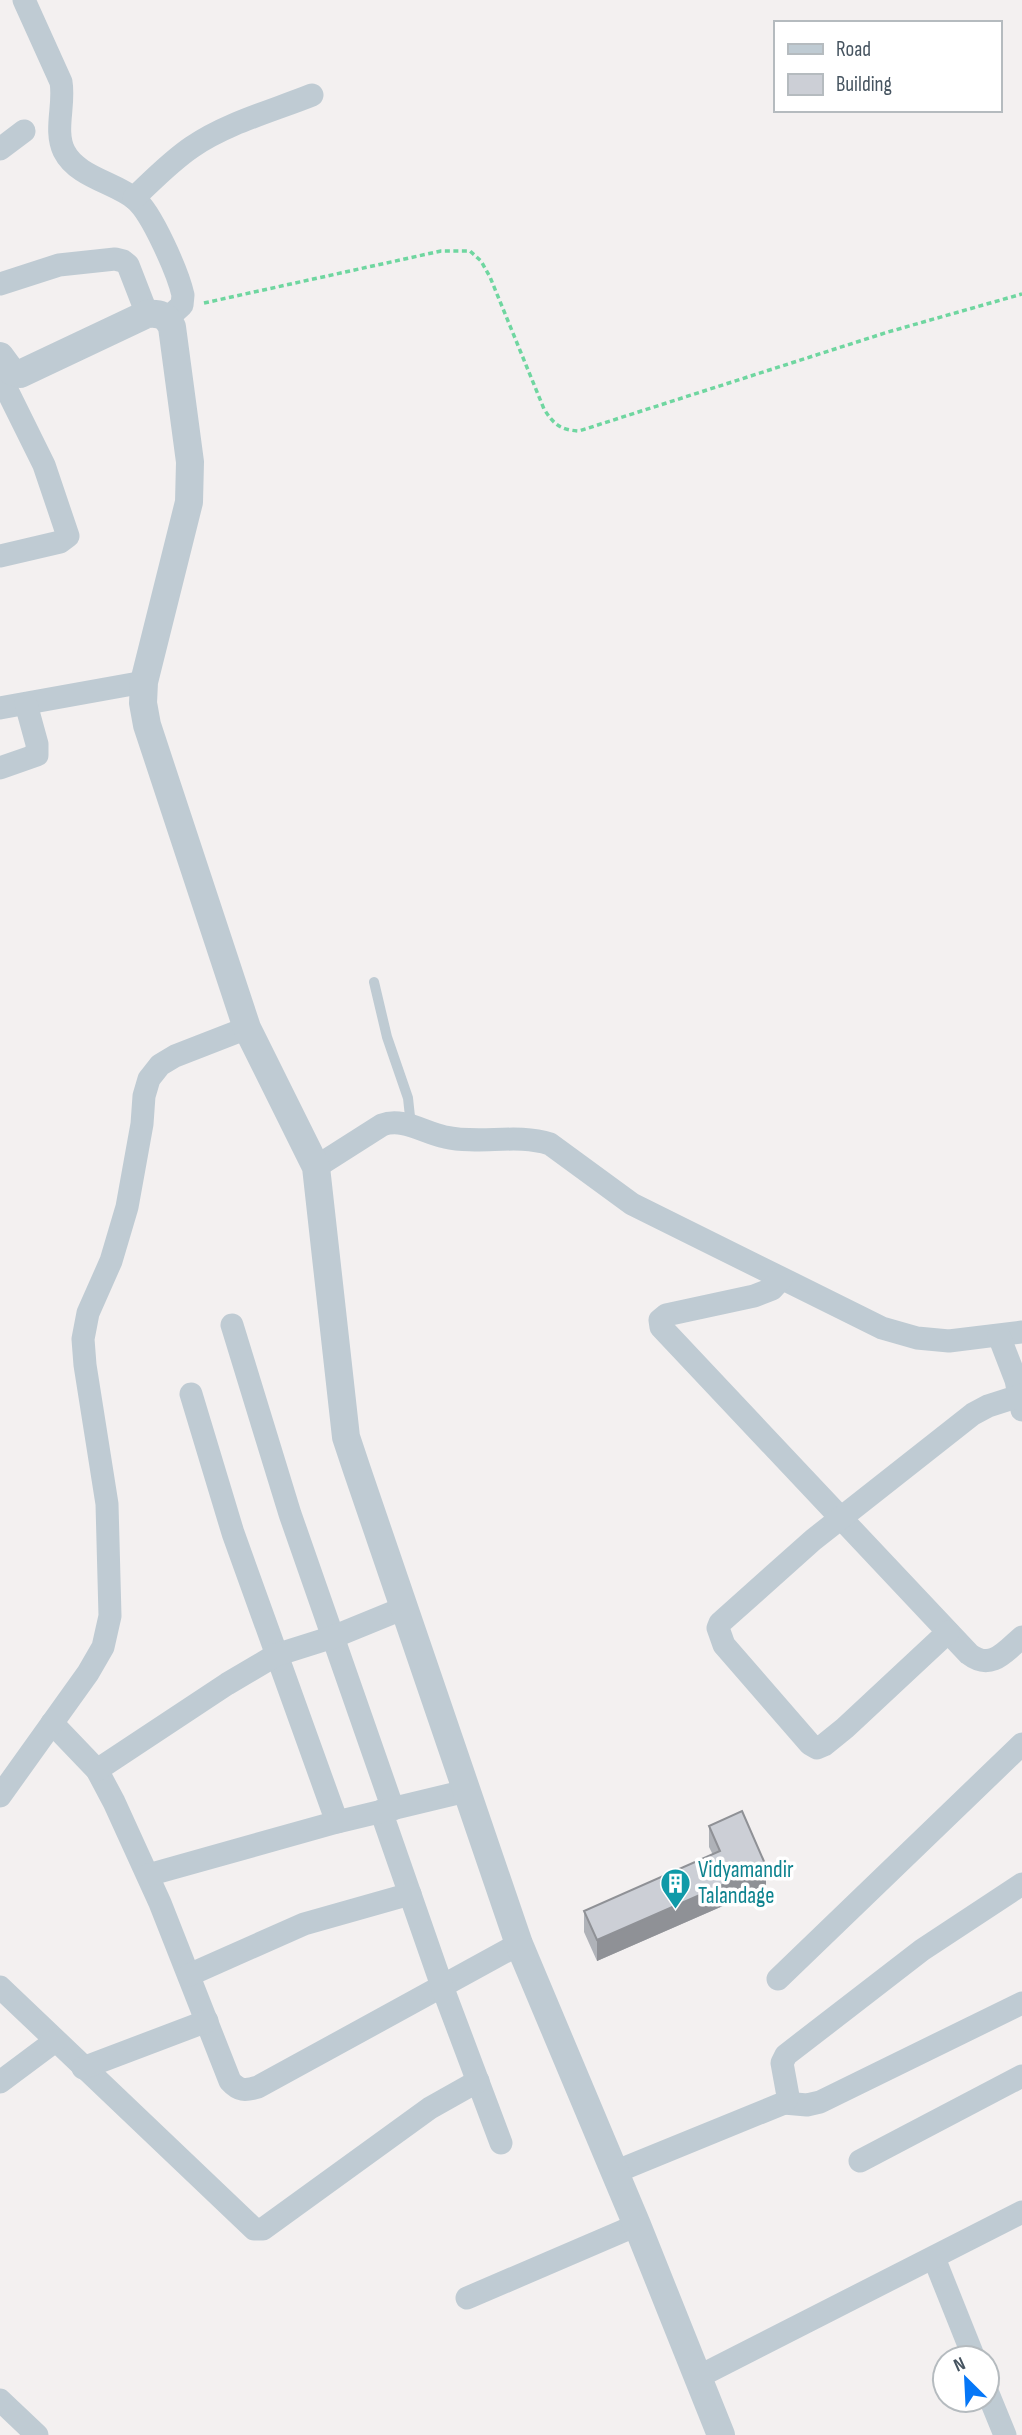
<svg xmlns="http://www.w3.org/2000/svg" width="1022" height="2435" font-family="'Sofia Sans Condensed',sans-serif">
  <rect width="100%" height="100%" fill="#f3f0f0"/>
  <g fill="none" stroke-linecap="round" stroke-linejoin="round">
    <path stroke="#6fd6a0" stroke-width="3.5" stroke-dasharray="5 3.5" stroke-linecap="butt" d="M204 303 441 251H470L481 261 490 277 544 409C554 425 561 430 579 431L888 332 1022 294"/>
    <polyline stroke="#bfcbd3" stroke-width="10" points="374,982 387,1037 408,1098 411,1126"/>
    <g stroke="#bfcbd3" stroke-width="23">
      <path d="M24 0 61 82C65 105 54 130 64 151 77 177 114 182 135 199 152 213 178 273 183 295L182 305 168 318"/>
      <polyline points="0,149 24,131"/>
      <path d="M134 198C153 180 170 162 192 147 227 123 272 111 312 95"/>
      <polyline points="0,284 59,265 115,259 123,261 128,265 147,314"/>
      <polyline points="0,556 60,542 68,536 44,465 2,380"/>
      <polyline points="0,708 144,682"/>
      <polyline points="0,768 37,755 37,744 26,704"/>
      <path d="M316 1167 382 1125C403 1117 424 1133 445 1137 480 1145 516 1133 550 1144L632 1204 882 1328 917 1338 949 1341 1022 1332"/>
      <path d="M781 1279 772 1289 754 1296 666 1315 660 1320 661 1327 969 1654C991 1671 1005 1652 1022 1637"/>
      <polyline points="232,1325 290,1514 393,1809"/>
      <polyline points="999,1336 1016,1380 1022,1410"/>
      <polyline points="191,1394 233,1533 337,1822"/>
      <polyline points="948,1632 845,1728 824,1745 817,1748 810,1744 724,1645 718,1628 720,1623 813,1540 973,1414 988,1406 1022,1395"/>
      <path d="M52 1723 97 1770 114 1802 160 1903 230 2081C239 2091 245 2091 258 2087L519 1944"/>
      <polyline points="97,1770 227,1684 276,1655 333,1637 404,1608"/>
      <polyline points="0,1796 88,1673 103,1647 110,1616 107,1504 85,1365 83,1339 88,1313 111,1261 127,1207 142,1124 144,1096 149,1079 160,1065 175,1056 247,1028"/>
      <polyline points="381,1811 442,1986 501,2143"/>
      <polyline points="148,1875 337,1822 466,1791"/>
      <polyline points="189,1975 304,1924 410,1894"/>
      <polyline points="778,1979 1022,1744"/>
      <polyline points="0,1987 254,2229 263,2229 430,2108 478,2081"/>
      <polyline points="83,2068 207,2021"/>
      <polyline points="0,2082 55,2041"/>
      <polyline points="784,2103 807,2105 820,2102 1022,2003"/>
      <polyline points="860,2161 1022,2076"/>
      <polyline points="615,2172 784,2103 788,2096 782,2063 786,2055 922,1950 1022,1884"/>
      <polyline points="934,2258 974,2358"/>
      <polyline points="467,2298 637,2225"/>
      <polyline points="698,2377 1022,2212"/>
      <polyline points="987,2391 1005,2435"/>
      <polyline points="0,2400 37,2435"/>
    </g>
    <path stroke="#bfcbd3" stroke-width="28" d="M0 356 11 371 20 374 147 314C160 313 166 315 172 327L190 462 189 502 144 682 143 703 147 725 247 1028 316 1167 346 1437 357 1470 519 1944 637 2225 721 2435"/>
  </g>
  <polygon fill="#afb2b8" points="709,1826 766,1887 597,1961 584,1932 584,1911 713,1855 709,1847"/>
  <polygon fill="#8f9196" points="766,1866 766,1887 597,1961 597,1940"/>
  <polygon fill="#cccfd6" stroke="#8f9196" stroke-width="2" points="742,1811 766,1866 597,1940 584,1911 720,1851 709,1826"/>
  <defs>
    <symbol id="building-pin" viewBox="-11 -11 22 30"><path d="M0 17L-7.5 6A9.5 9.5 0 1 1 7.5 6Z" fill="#0f9aa8" stroke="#fff"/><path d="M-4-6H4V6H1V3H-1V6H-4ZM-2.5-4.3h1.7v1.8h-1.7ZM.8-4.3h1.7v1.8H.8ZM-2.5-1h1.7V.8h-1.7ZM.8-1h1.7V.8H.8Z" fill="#fff"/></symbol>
  </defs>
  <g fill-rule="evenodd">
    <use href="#building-pin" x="658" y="1866" width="35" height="47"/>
  </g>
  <g text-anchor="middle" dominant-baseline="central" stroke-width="7" stroke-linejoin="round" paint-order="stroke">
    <g font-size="23" fill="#0d838f" stroke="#fff" text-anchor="start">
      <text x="698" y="1870">Vidyamandir<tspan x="698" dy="26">Talandage</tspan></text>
    </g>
  </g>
  <rect x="774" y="21" width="228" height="91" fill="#ffffff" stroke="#b5bbbf" stroke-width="2"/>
  <rect x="788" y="44" width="35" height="10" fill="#bfcbd3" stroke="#b5bbbf" stroke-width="2"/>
  <text x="836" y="56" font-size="21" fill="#465460">Road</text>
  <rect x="788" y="74" width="35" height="21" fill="#cccfd6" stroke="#b5bbbf" stroke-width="2"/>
  <text x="836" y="91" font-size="21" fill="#465460">Building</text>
  <g transform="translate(966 2379) rotate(336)"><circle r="33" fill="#ffffff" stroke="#b5bbbf" stroke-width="2"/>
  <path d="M0-5L12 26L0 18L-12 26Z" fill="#0677f7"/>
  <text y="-10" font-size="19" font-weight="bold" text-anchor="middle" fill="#465460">N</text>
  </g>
</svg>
